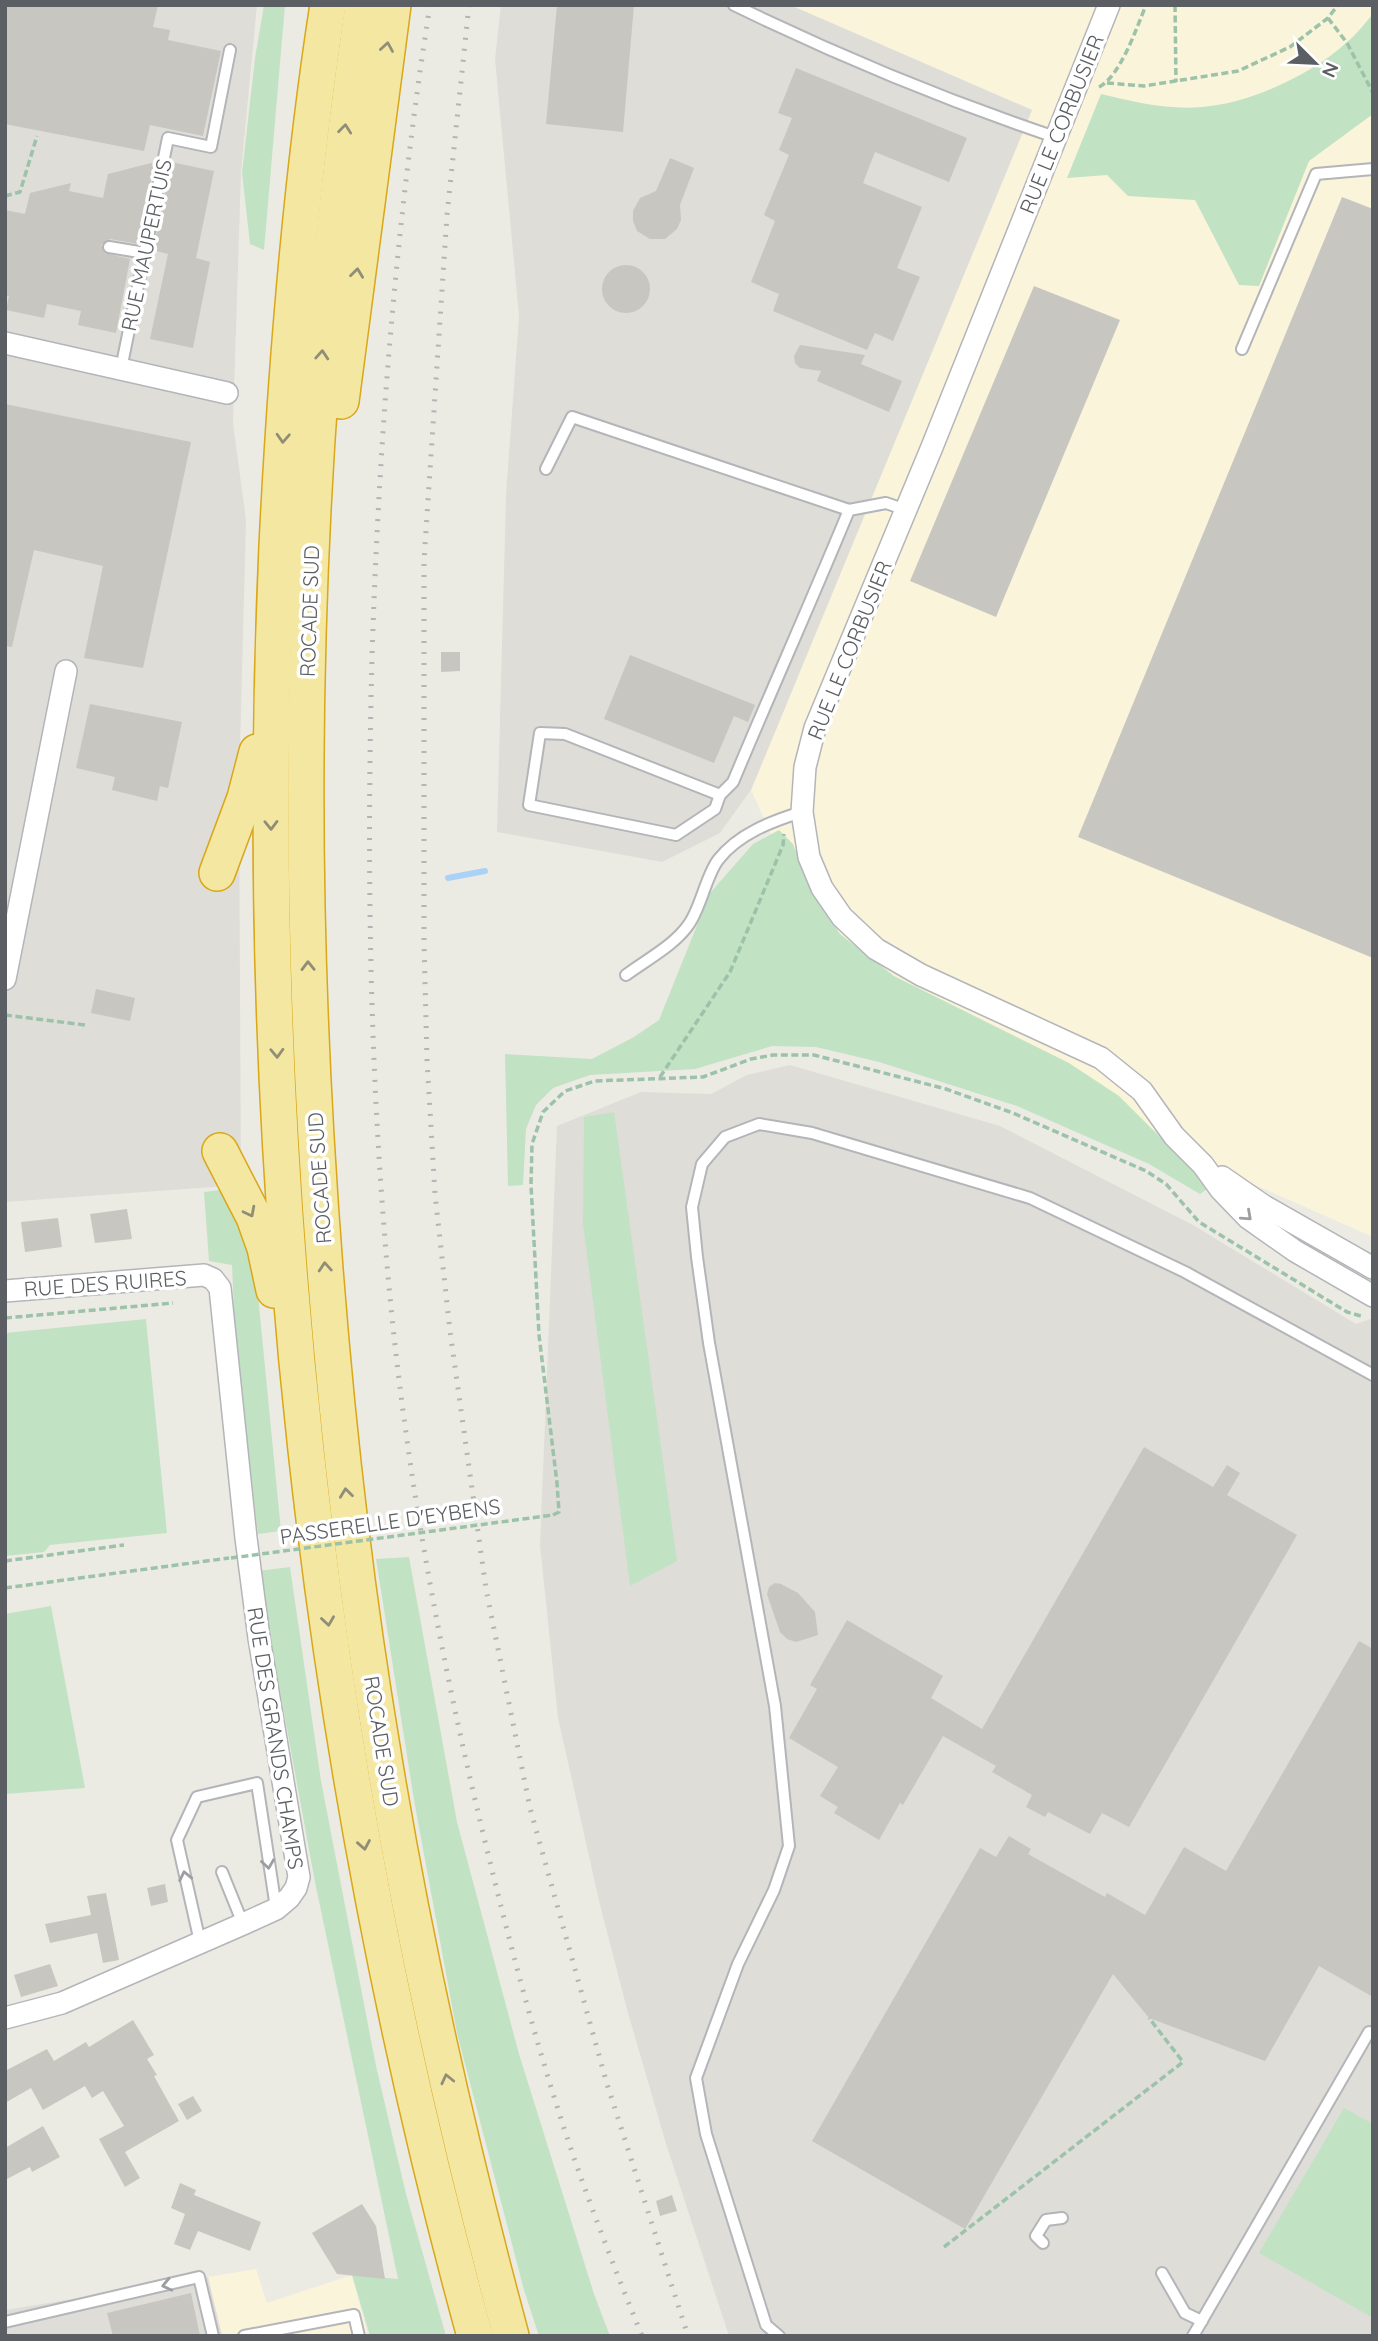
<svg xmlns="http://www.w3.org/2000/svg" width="1378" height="2341" font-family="Quicksand,sans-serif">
  <rect width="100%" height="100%" fill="#ecebe3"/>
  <g fill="#faf4db">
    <polygon points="790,5 1373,5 1373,1237 1253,1184 959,1025 821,943 751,790 1032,110"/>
    <polygon points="256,2269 267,2303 352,2275 368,2336 222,2336 208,2277"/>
  </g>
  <g fill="#deddd8">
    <polygon points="5,5 257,5 241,172 233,423 246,520 239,786 241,1185 5,1202"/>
    <polygon points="501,5 790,5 1032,110 751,790 720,833 662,862 497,832 506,495 519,316 495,59"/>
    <polygon points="790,1065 1000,1126 1193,1225 1356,1324 1373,1318 1373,2336 729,2336 667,2147 628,2013 600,1905 558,1718 540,1545 557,1126 641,1092 711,1094 747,1075"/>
    <polygon points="208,2277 222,2336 5,2336 5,2310"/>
  </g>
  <g fill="#c2e2c4">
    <polygon points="264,5 285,5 264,250 250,244 242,173 255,58"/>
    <path d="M1373 14V114L1309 161 1259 286 1239 285 1195 200 1128 196 1107 175 1067 178 1101 94C1134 102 1168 110 1202 107 1249 104 1313 74 1347 42 1357 34 1364 24 1373 14Z"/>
    <polygon points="779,830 793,844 811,890 840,934 894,976 1069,1063 1119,1096 1210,1187 1200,1194 1149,1164 1017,1106 879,1062 816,1047 772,1046 695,1069 590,1075 553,1088 536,1105 526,1129 523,1185 508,1186 505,1054 592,1059 634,1037 659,1020 710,893 753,844"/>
    <polygon points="614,1112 677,1561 630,1586 583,1224 584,1117"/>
    <polygon points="228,1189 257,1248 258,1295 281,1531 258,1534 236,1359 232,1265 209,1261 204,1192"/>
    <polygon points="146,1319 167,1533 50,1545 44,1552 5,1556 5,1333"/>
    <polygon points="409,1557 457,1822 519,2054 594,2294 610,2336 539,2336 524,2290 457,2033 414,1800 376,1559"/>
    <polygon points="290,1567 321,1781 376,2066 406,2194 446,2336 370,2336 352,2275 398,2279 315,1882 258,1571"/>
    <polygon points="51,1606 85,1788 5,1794 5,1614"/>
    <polygon points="1344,2108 1373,2124 1373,2318 1259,2253"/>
  </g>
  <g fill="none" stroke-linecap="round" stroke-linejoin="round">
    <polyline stroke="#aad1f6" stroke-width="6" points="448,878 485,871"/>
  </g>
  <g fill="#c8c6c0">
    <polygon points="5,5 158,5 153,27 170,30 168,40 221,51 203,136 150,125 144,151 5,124"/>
    <polygon points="557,5 634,5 623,132 546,124"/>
    <polygon points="796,68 967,138 949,182 875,152 863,183 922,207 897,268 920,277 893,341 875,333 867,350 773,311 779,294 751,282 775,221 764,215 789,155 779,150 792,118 778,113"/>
    <polygon points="670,158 694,168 680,205 681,220 677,229 665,239 650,239 637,231 633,221 633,211 640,198 656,191"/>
    <polygon points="155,162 138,244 110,239 101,245 105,253 130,259 116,333 78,325 81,311 47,304 44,318 6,310 9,296 5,295 5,210 25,214 30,193 71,183 69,191 103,198 108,174"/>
    <polygon points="171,162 214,171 196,258 210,262 193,348 150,339 168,254 153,250"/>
    <polygon points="1342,197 1373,209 1373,958 1078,837"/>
    <circle cx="626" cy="289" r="24"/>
    <polygon points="1034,286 1120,320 996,617 910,581"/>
    <polygon points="800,345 865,355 861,364 902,381 889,412 817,381 821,371 800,368 795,363 794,356"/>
    <polygon points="5,404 191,442 143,668 84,658 103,566 34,550 12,647 5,646"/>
    <polygon points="441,652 460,652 460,671 441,672"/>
    <polygon points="630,655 755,705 748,722 734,716 714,763 604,719"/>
    <polygon points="90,704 182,722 168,788 160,786 157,801 112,790 115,777 76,768"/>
    <polygon points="96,989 135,998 130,1021 91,1013"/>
    <polygon points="127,1209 132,1239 95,1243 90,1214"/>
    <polygon points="58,1218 62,1247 25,1252 21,1222"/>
    <polygon points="1144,1447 1213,1487 1227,1465 1240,1473 1227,1495 1297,1535 1129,1827 1102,1813 1090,1834 1048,1812 1045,1817 1026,1807 1032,1795 992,1772 996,1766 943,1736 903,1805 900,1803 879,1840 834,1813 838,1807 820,1796 838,1767 789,1738 817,1689 810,1685 847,1620 943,1676 931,1698 982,1729"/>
    <polygon points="775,1583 781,1584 798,1593 815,1612 818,1635 796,1642 787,1639 780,1632 767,1594 769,1587"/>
    <polygon points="1359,1641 1373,1649 1373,1997 1319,1966 1265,2061 1149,2018 1113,1974 965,2229 812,2141 980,1848 996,1857 1009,1836 1031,1849 1028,1854 1105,1897 1107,1893 1145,1915 1184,1847 1226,1871"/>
    <polygon points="165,1884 168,1902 151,1906 147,1888"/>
    <polygon points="106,1893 119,1960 103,1963 97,1933 50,1943 45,1924 91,1915 87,1896"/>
    <polygon points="50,1964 58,1986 21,1997 14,1975"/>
    <polygon points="133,2020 154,2055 147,2059 157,2075 154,2076 179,2121 125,2152 140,2178 125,2187 99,2139 124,2126 103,2091 92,2098 85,2086 43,2110 31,2088 5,2103 5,2071 47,2049 54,2061 86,2042 89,2047"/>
    <polygon points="193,2096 202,2111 187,2120 178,2104"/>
    <polygon points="43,2126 60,2157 32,2172 30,2167 5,2180 5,2148"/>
    <polygon points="180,2183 196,2190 194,2195 261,2222 250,2251 198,2231 190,2250 174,2244 185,2214 171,2208"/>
    <polygon points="672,2195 677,2211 660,2216 656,2201"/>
    <polygon points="362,2204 376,2226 385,2279 337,2274 312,2233"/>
    <polygon points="191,2293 200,2336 113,2336 107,2313"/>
  </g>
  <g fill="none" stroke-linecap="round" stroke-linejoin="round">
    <defs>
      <g id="service">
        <path d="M734 5C839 56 945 100 1055 137"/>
        <polyline points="109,247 145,253"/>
        <polyline points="1242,349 1316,174 1373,169"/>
        <polyline points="121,369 168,138 211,147 230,50"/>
        <polyline points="546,469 572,417 849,510"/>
        <path d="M720 795 715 809 676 835 529 805 540 733 565 734 720 795 733 782C771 691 811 602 849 510L886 503 906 510"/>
        <path d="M626 975C646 960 675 945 689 924 701 907 706 876 718 860 738 834 772 821 802 812"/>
        <polyline points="222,1872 243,1924"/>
        <polyline points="200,1942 177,1840 197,1797 257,1783 276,1908"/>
        <polyline points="1043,2243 1036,2236 1046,2220 1062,2218"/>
        <polyline points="1162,2273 1185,2313 1202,2321"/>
        <polyline points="5,2322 199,2277 213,2336"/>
        <polyline points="244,2336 354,2315 359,2336"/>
        <polyline points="779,2336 766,2325 706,2134 696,2078 738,1964 774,1890 789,1846 775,1706 709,1343 697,1257 692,1207 702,1164 725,1137 759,1124 812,1133 1030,1198 1185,1272 1373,1375"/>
        <polyline points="1193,2336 1369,2032"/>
      </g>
      <g id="minor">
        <polyline points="1109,5 932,447 815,728 805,767 802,812 809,857 822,888 842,917 876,949 921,975 1101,1058 1142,1091 1174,1136 1203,1165 1221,1190 1248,1218 1295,1251 1373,1296"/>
        <polyline points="5,343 227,393"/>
        <polyline points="5,979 66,671"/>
        <polyline points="1222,1177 1264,1206 1373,1268"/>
        <polyline points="5,1291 204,1275 213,1279 220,1288 246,1538 259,1638 299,1877 296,1888 289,1898 276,1909 243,1924 62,2003 5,2018"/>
      </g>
      <g id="trunk">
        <path d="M328 5C300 185 286 365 277 546 250 1148 315 1755 475 2336"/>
        <path d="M363 5C307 380 294 759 316 1137 328 1341 348 1545 382 1747 414 1946 459 2142 511 2336"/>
        <polyline points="341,401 393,5"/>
        <polyline points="217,873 245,798 257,752"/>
        <polyline points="220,1151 254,1217 265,1248 274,1290"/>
      </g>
    </defs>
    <use href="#service" stroke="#b4b5b9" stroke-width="14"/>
    <use href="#minor" stroke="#b4b5b9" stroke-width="24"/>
    <use href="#trunk" stroke="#d9a717" stroke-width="38"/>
    <g stroke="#9cc2a9" stroke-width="3.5" stroke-dasharray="7 3.5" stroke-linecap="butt">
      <polyline points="1175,5 1176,82"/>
      <polyline points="1328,18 1347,43 1373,93"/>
      <polyline points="1107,83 1144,86 1238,71 1290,47 1328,18 1338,5"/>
      <path d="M1099 87C1120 77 1137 27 1146 5"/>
      <polyline points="5,196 20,192 37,136"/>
      <polyline points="5,1015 85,1025"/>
      <polyline points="660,1077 730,972 783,845 784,834"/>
      <polyline points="5,1318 173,1303"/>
      <polyline points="553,1515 559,1512 557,1483 539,1335 531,1185 532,1144 543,1112 565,1091 595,1081 703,1077 751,1059 773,1055 814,1055 946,1089 1013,1113 1146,1171 1166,1184 1199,1222 1347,1312 1361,1316 1363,1314"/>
      <polyline points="5,1561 124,1545"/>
      <polyline points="5,1588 229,1558"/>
      <polyline points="944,2247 1183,2062 1149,2018"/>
    </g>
    <use href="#service" stroke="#fff" stroke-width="10"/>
    <use href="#minor" stroke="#fff" stroke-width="21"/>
    <use href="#trunk" stroke="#f4e7a2" stroke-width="35"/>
    <g stroke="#b3b4b4" stroke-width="5" stroke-dasharray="2 9" stroke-linecap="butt">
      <path d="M430 5C396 221 379 438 372 657 367 847 369 1037 384 1227 398 1417 430 1606 473 1791 502 1914 533 2038 574 2158 595 2218 618 2277 642 2336"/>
      <polyline points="469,5 447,215 424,561 424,943 427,1060 435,1194 450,1331 486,1589 530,1808 607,2084 688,2336"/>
    </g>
    <polyline stroke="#9cc2a9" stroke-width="3.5" stroke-dasharray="7 3.5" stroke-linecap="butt" points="231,1558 553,1515"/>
  </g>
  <defs><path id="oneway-chevron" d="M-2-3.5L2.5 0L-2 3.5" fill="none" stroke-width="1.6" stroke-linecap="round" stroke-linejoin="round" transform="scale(1.75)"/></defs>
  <g stroke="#918e78">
    <use href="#oneway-chevron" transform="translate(387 47) rotate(-81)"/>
    <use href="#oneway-chevron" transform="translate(345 129) rotate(-84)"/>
    <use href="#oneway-chevron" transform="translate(357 273) rotate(-83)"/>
    <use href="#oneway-chevron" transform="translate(322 355) rotate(-86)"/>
    <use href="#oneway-chevron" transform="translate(283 438) rotate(93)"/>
    <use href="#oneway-chevron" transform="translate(271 825) rotate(89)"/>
    <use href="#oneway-chevron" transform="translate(308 966) rotate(-91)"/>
    <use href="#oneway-chevron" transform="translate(277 1053) rotate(88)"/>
    <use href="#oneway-chevron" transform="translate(250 1212) rotate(63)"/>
    <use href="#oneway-chevron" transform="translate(325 1267) rotate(-94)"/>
    <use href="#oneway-chevron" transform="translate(346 1493) rotate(-97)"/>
    <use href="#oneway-chevron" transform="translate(328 1621) rotate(82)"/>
    <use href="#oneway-chevron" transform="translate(364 1845) rotate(80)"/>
    <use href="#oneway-chevron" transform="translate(447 2079) rotate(-103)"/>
  </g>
  <g stroke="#9d9ea1">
    <use href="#oneway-chevron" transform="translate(1247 1216) rotate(42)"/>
    <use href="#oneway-chevron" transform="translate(268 1864) rotate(82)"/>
    <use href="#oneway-chevron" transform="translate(185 1876) rotate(-102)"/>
    <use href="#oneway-chevron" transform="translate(167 2285) rotate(167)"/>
  </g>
  <g text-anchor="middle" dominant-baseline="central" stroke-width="7" stroke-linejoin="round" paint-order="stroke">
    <g font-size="21" fill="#5b5e62" stroke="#fff">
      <text transform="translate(1061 124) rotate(-68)">RUE LE CORBUSIER</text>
      <text transform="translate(146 245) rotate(-78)">RUE MAUPERTUIS</text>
      <text transform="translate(309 611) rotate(-88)">ROCADE SUD</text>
      <text transform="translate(849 650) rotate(-68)">RUE LE CORBUSIER</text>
      <text transform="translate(319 1178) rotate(-94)">ROCADE SUD</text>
      <text transform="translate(105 1283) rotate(-4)">RUE DES RUIRES</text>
      <text transform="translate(390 1521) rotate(-8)">PASSERELLE D'EYBENS</text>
      <text transform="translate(276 1738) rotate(81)">RUE DES GRANDS CHAMPS</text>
      <text transform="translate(382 1741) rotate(81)">ROCADE SUD</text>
    </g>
  </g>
  <rect width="1378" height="2341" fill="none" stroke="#5b5e62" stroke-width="14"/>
  <g transform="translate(1315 63) rotate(114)" stroke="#ffffff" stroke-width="5" paint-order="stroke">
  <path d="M0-5L12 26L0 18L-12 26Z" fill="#5b5e62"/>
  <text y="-10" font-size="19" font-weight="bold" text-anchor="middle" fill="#5b5e62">N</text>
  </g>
</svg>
